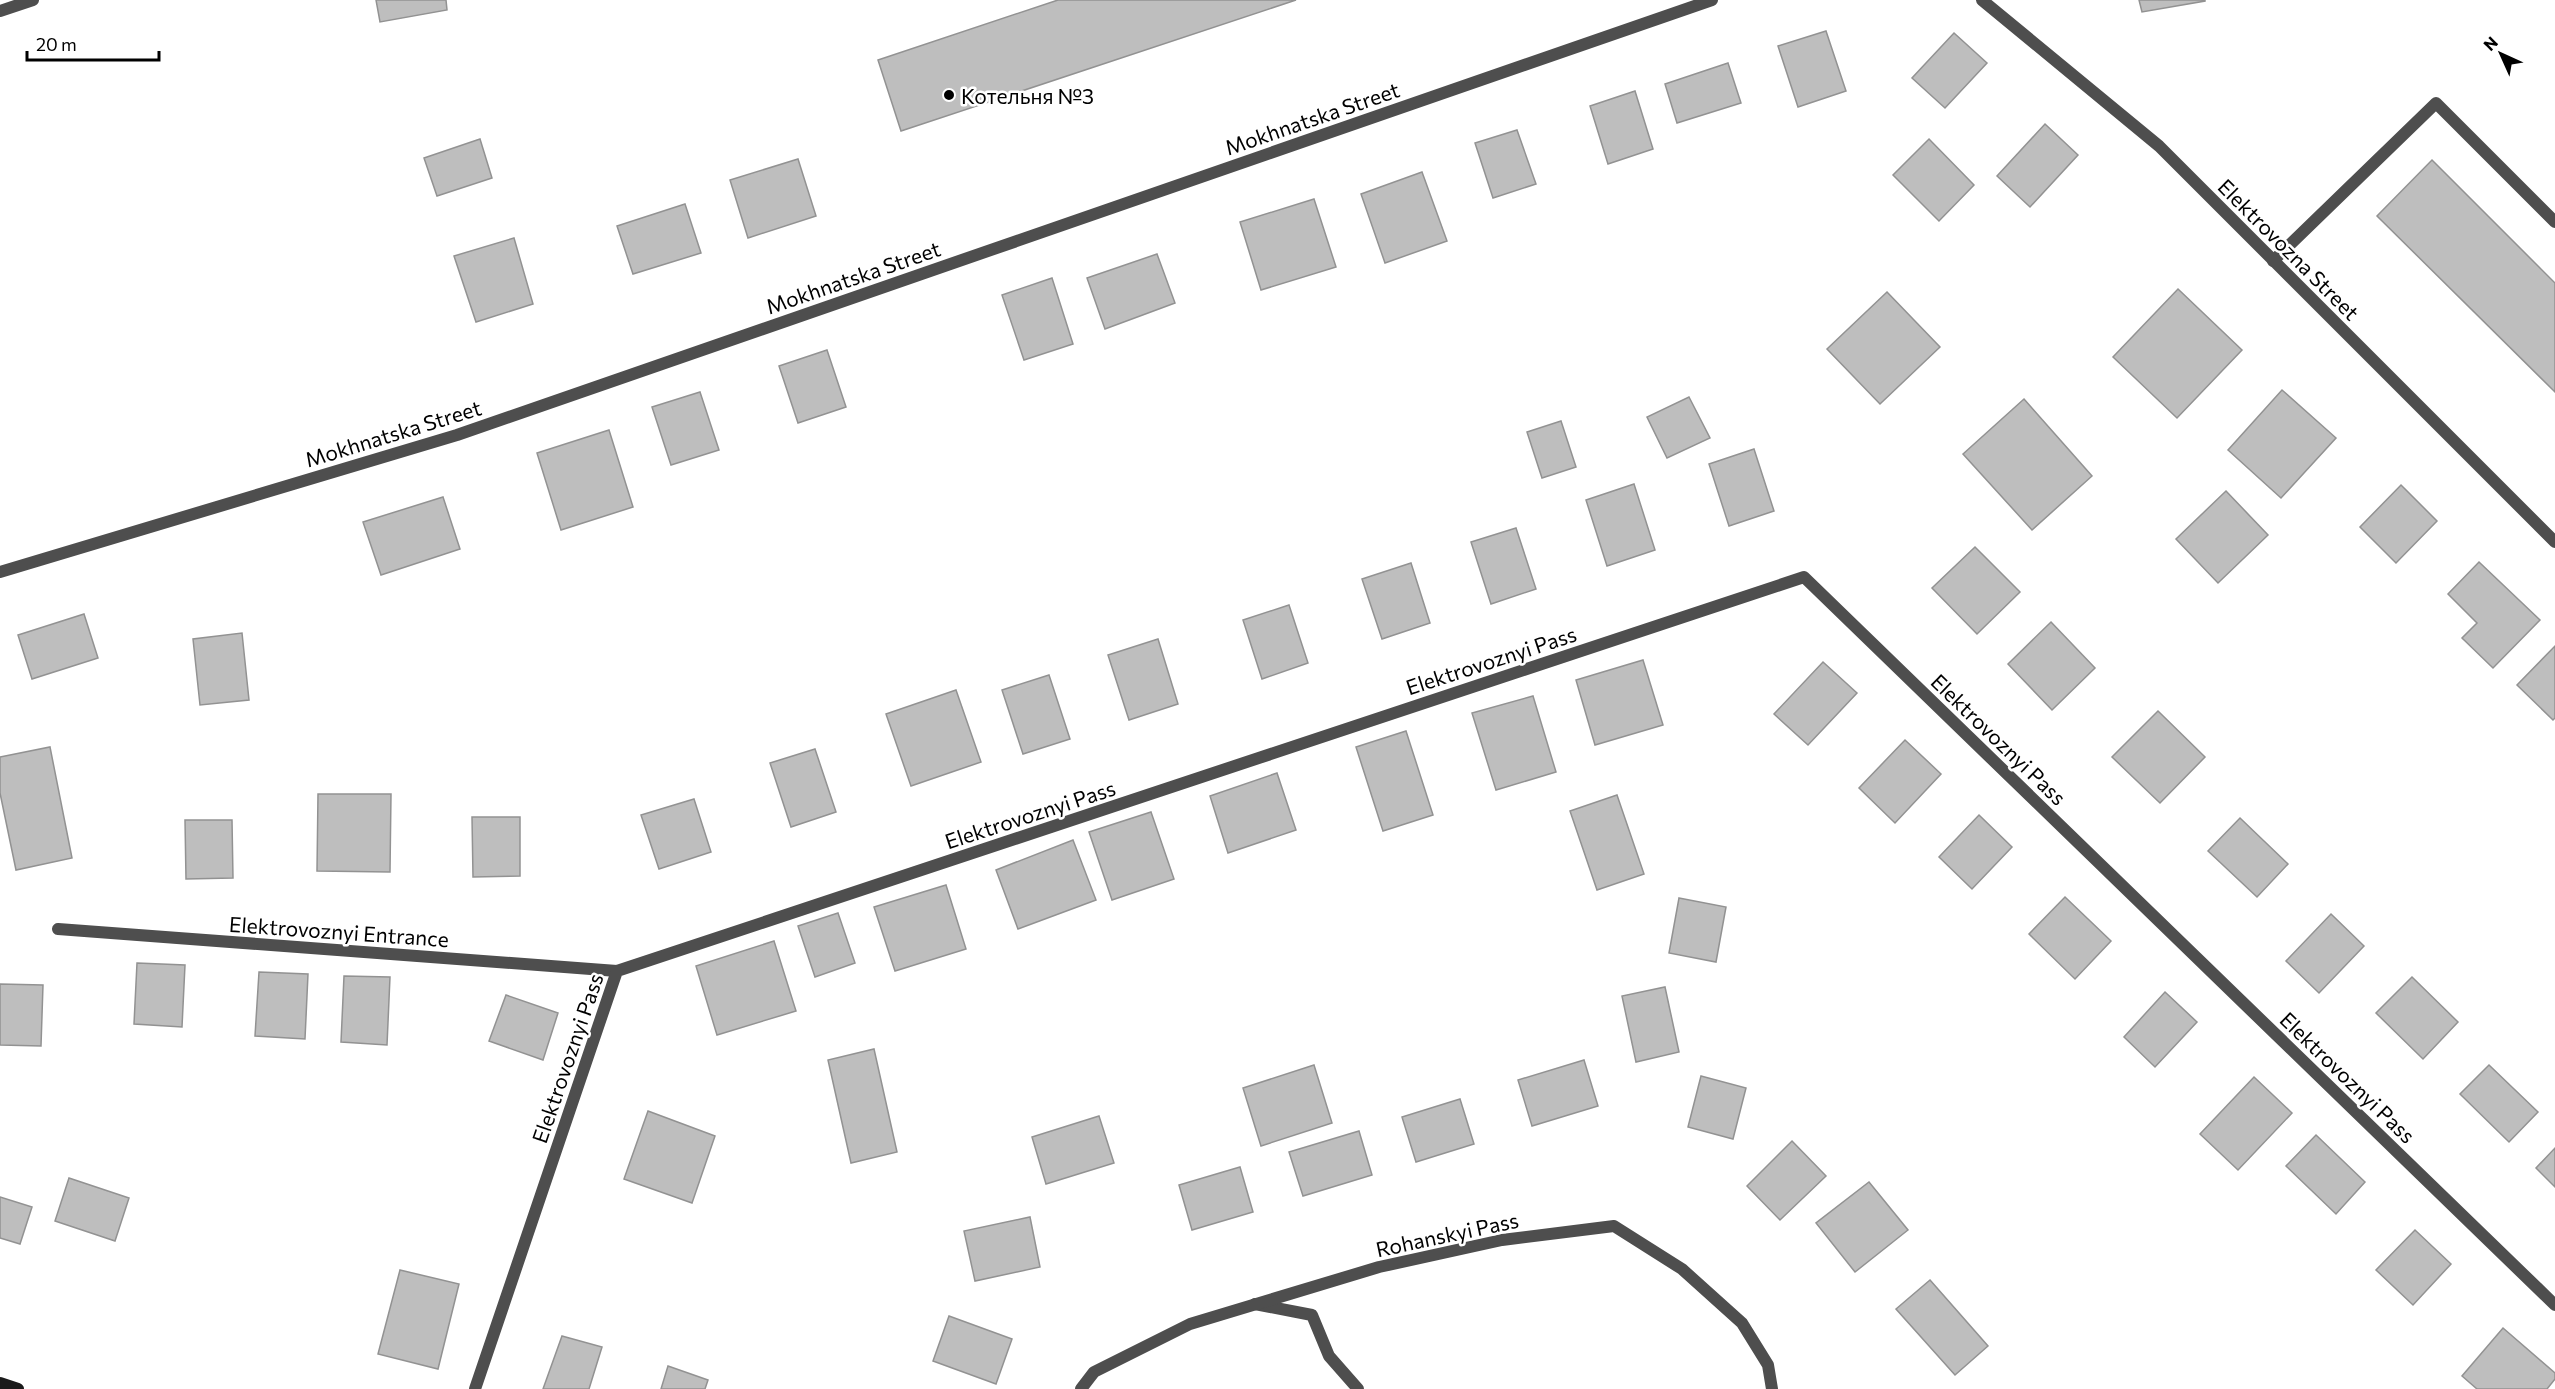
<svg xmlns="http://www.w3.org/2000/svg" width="2555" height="1389" font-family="Commissioner,sans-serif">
  <rect width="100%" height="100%" fill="#fff"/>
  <g fill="#bebebe" stroke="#929292" stroke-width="1.5">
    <polygon points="376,0 446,0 447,10 380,22"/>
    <polygon points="1058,0 1296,0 901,131 878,60"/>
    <polygon points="2139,0 2205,0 2205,1 2142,12"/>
    <polygon points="1826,31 1846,91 1798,107 1778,46"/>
    <polygon points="1954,33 1987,63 1945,108 1912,78"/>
    <polygon points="1728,63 1741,103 1677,123 1665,84"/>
    <polygon points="1635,91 1653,149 1608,164 1590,106"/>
    <polygon points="2045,124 2078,155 2030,207 1997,176"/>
    <polygon points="1517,130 1536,184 1493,198 1475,143"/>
    <polygon points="480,139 492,178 437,196 424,158"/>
    <polygon points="1929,139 1974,185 1939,221 1893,175"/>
    <polygon points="798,159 816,216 748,238 730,180"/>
    <polygon points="2432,160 2555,283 2555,392 2377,216"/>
    <polygon points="1422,172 1447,241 1385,263 1361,194"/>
    <polygon points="1314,199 1336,267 1261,290 1240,222"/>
    <polygon points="685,204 701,253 633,274 617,226"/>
    <polygon points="514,238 533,304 476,322 454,256"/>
    <polygon points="1157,254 1175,303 1105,329 1087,278"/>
    <polygon points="1052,278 1073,344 1024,360 1002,295"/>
    <polygon points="2178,289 2242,350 2177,418 2113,357"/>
    <polygon points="1887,292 1940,347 1880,404 1827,349"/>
    <polygon points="827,350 846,407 798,423 779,366"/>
    <polygon points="2282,390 2336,438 2281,498 2228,450"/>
    <polygon points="700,392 719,450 671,465 652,407"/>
    <polygon points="1689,397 1710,438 1667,458 1647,417"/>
    <polygon points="2024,399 2092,476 2032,530 1963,454"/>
    <polygon points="1561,421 1576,467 1542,478 1527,432"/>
    <polygon points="609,430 633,507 561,530 537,453"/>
    <polygon points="1754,449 1774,511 1729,526 1709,464"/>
    <polygon points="1634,484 1655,550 1607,566 1586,500"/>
    <polygon points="2401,485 2437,521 2396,563 2360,527"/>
    <polygon points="2226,491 2268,535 2218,583 2176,539"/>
    <polygon points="443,497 460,549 381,575 363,522"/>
    <polygon points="1516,528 1536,589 1491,604 1471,542"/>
    <polygon points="1975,547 2020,592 1977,634 1932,588"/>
    <polygon points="2479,562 2540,620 2493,668 2462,638 2477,623 2448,594"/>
    <polygon points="1411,563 1430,623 1382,639 1362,579"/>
    <polygon points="1289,605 1308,663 1262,679 1243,620"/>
    <polygon points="84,614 98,658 32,679 18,635"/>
    <polygon points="2051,622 2095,668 2052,710 2008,664"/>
    <polygon points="242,633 249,700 200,705 193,639"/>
    <polygon points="1158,639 1178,704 1129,720 1108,655"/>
    <polygon points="2555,646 2555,718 2553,720 2517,685"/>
    <polygon points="1643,660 1663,725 1595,745 1576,680"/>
    <polygon points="1823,662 1857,693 1808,745 1774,714"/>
    <polygon points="1049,675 1070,739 1023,754 1002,690"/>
    <polygon points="956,690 981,762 911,786 886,714"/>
    <polygon points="1533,696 1556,772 1496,790 1472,713"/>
    <polygon points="2158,711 2205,757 2160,803 2112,757"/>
    <polygon points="1406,731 1433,815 1383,831 1356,747"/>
    <polygon points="1905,740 1941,774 1895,823 1859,788"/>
    <polygon points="50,747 72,858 16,870 0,793 0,757"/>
    <polygon points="815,749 836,812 791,827 770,763"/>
    <polygon points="1277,773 1296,830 1228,853 1210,796"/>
    <polygon points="318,794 391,794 390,872 317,871"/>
    <polygon points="1617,795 1644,874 1597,890 1570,811"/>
    <polygon points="694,799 711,852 659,869 641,815"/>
    <polygon points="1151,812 1174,879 1112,900 1089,832"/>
    <polygon points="1979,815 2012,847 1972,889 1939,857"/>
    <polygon points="472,817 520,817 520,876 473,877"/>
    <polygon points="2240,818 2288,864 2257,897 2208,851"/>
    <polygon points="185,820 232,820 233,878 186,879"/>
    <polygon points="1073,840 1096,900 1018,929 996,870"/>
    <polygon points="946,885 966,949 895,971 874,907"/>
    <polygon points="2065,897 2111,941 2075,979 2029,934"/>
    <polygon points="1679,898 1726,907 1716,962 1669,953"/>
    <polygon points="838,913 855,963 815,977 798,926"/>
    <polygon points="2331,914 2364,946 2319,993 2286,961"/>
    <polygon points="774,941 796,1011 717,1035 696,966"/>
    <polygon points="137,963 185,965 182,1027 134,1024"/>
    <polygon points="259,972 308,974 305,1039 255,1036"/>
    <polygon points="344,976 390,977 387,1045 341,1042"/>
    <polygon points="2412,977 2458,1022 2423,1059 2376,1013"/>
    <polygon points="0,984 43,985 41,1046 0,1045"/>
    <polygon points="1665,987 1679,1052 1636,1062 1622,996"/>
    <polygon points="2165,992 2197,1022 2155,1067 2124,1037"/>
    <polygon points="506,995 558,1013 543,1060 489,1041"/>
    <polygon points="874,1049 897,1152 851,1163 828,1060"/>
    <polygon points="1584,1060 1598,1106 1532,1126 1518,1080"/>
    <polygon points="1314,1065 1332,1123 1261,1146 1243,1088"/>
    <polygon points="2489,1065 2538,1112 2509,1142 2460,1094"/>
    <polygon points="1701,1076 1746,1088 1733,1139 1688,1127"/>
    <polygon points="2254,1077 2292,1113 2238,1170 2200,1134"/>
    <polygon points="1460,1099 1474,1144 1416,1162 1402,1117"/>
    <polygon points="648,1111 715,1136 692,1203 624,1179"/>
    <polygon points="1099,1116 1114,1163 1046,1184 1032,1137"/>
    <polygon points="1359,1131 1372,1175 1303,1196 1289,1152"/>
    <polygon points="2316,1135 2365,1182 2336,1214 2286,1166"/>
    <polygon points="1792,1141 1826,1176 1780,1220 1747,1186"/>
    <polygon points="2555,1148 2555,1187 2536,1168"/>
    <polygon points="1240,1167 1253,1212 1192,1230 1179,1185"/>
    <polygon points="69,1178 129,1198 115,1241 55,1221"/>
    <polygon points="1869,1182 1908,1230 1855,1272 1816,1223"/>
    <polygon points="0,1197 32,1207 20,1244 0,1238"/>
    <polygon points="1030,1217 1040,1267 975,1281 964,1231"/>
    <polygon points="2415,1230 2451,1264 2413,1305 2376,1270"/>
    <polygon points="400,1270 459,1284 438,1369 378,1354"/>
    <polygon points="1930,1280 1988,1346 1955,1375 1896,1309"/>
    <polygon points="949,1316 1012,1339 996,1384 933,1361"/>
    <polygon points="2503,1328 2555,1373 2555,1379 2547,1389 2477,1389 2462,1376"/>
    <polygon points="562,1336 602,1347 589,1389 543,1389"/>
    <polygon points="668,1366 708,1380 705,1389 661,1389"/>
  </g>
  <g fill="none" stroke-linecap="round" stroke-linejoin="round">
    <g stroke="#4e4e4e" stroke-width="12">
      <polyline points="2273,261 2436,103 2555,222"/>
      <polyline points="1255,1304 1312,1315 1329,1356 1358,1389"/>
    </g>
    <g stroke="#4e4e4e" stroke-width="12">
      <polyline points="1982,0 2159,146 2555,542"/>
      <polyline points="0,11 33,0"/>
      <polyline points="0,572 457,435 1712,0"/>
      <polyline points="58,929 617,971"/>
      <polyline points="475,1389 617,971 1804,577 2555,1305"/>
      <polyline points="1081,1389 1094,1372 1190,1324 1379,1267 1502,1240 1614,1226 1682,1269 1742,1323 1768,1365 1772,1389"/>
    </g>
    <polyline stroke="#1b1b1b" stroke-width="12" points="0,1383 18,1389"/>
  </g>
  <circle fill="#000" stroke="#fff" stroke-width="2" cx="949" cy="95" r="6"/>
  <g text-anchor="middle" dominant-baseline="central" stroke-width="5" stroke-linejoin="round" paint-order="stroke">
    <g font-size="21" fill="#000" stroke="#fff" text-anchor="start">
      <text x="961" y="95">Котельня №3</text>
    </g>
    <g font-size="21" fill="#000" stroke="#fff">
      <text transform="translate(1312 118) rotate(-19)">Mokhnatska Street</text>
      <text transform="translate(2289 249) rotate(45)">Elektrovozna Street</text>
      <text transform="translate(853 277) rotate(-19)">Mokhnatska Street</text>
      <text transform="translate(393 433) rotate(-17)">Mokhnatska Street</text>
      <text transform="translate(1491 660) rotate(-18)">Elektrovoznyi Pass</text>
      <text transform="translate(1999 739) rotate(44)">Elektrovoznyi Pass</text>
      <text transform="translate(1030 814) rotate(-18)">Elektrovoznyi Pass</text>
      <text transform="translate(339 931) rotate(4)">Elektrovoznyi Entrance</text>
      <text transform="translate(567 1058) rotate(-71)">Elektrovoznyi Pass</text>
      <text transform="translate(2348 1077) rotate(44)">Elektrovoznyi Pass</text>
      <text transform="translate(1447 1234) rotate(-12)">Rohanskyi Pass</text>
    </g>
  </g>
  <g transform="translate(2501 54) rotate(315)" stroke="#ffffff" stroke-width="4.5" paint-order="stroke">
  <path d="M0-4.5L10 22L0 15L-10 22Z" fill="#000000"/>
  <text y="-9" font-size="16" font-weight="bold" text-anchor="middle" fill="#000000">N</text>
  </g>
  <path d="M27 51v9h132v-9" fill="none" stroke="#000000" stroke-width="3"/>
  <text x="36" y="51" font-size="18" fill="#000000" stroke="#ffffff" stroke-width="4.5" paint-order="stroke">20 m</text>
</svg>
